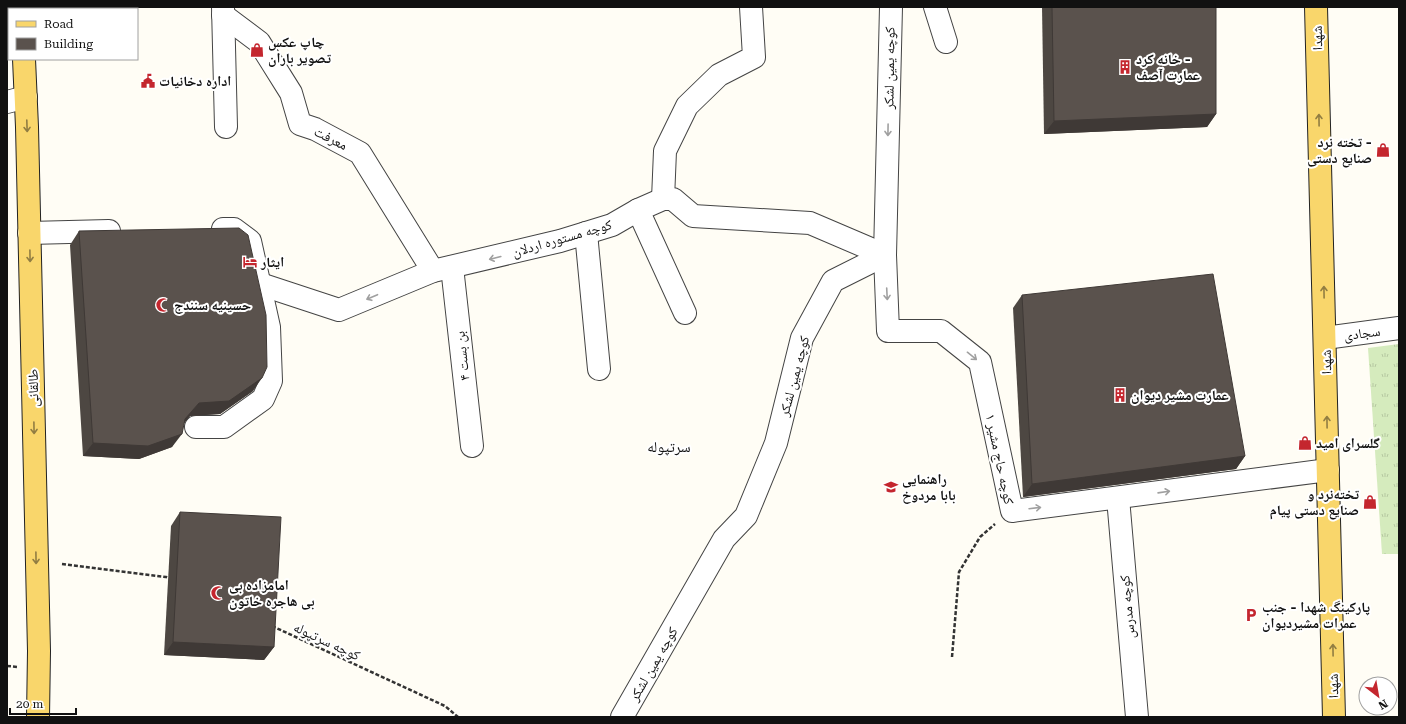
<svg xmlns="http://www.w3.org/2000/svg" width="1406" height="724" font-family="'Roboto Serif','Noto Naskh Arabic',serif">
  <defs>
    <pattern id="grass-tufts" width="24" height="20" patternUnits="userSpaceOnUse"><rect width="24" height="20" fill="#d5ebbd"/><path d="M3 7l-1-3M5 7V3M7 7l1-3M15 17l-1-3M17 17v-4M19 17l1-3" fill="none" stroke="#b6c8a1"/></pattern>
  </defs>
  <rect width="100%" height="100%" fill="#fffdf5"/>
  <polygon fill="url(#grass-tufts)" points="1399,344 1399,554 1382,554 1368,348"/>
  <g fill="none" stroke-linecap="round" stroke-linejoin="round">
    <defs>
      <g id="minor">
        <polyline points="223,7 226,127"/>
        <polyline points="891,7 885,255 888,331 941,331 980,362 1012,511 1328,470"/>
        <polyline points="935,7 946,42"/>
        <polyline points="223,15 259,42 291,93 300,124 315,129 360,153 433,271"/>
        <polyline points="7,102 26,97"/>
        <polyline points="663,199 665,151 687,106 719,75 754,57 751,7"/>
        <polyline points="638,210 685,313"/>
        <polyline points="29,233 109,231"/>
        <polyline points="586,233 599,369"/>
        <polyline points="452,267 472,446"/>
        <polyline points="260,284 339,310 433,271 560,241 612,225 638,210 663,199 673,199 693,216 810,223 885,255"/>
        <polyline points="1325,338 1399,328"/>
        <polyline points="196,427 224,427 263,399 271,381 269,327 250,241 234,229 223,229"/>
        <polyline points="1118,498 1137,717"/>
        <polyline points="622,717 724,539 746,516 776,443 802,338 833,281 885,255"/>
      </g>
      <g id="major">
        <polyline points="22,7 22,9"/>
        <polyline points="1316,7 1334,717"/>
        <polyline points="24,59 27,127 39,651 38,717"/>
      </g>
    </defs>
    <use href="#minor" stroke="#444" stroke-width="24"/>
    <use href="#major" stroke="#222" stroke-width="24"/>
    <g stroke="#333" stroke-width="2.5" stroke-dasharray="4 2" stroke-linecap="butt">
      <polyline points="62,564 166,577 171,579"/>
      <polyline points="272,626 445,706 458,717"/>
      <polyline points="952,657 959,572 980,537 995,524"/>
      <polyline points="7,666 18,667"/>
    </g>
    <use href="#minor" stroke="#fff" stroke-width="22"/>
    <use href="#major" stroke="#f9d66b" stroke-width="22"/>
  </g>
  <g fill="#4d4742">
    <polygon points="1042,7 1216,7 1216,114 1207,127 1044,134"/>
    <polygon points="79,231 253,391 220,414 190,416 184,423 172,447 139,459 83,456 70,245"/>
    <polygon points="1022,295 1245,456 1236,469 1023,497 1013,308"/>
    <polygon points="180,512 274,647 264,660 164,655 171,526"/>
  </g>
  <g fill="#3f3936">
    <polygon points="1216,114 1207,127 1044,134 1054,121"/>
    <polygon points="262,378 253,391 220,414 190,416 176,433 185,419 199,403"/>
    <polygon points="182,434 172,447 139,459 83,456 93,443"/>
    <polygon points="1245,456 1236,469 1023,497 1032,484"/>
    <polygon points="173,642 274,647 264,660 164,655"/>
  </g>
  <g fill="#5a524d" stroke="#3f3936">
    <polygon points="1052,7 1216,7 1216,114 1054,121"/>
    <polygon points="239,228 248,235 266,315 267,367 262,378 229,401 199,403 185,419 182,434 148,446 93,443 79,231"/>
    <polygon points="1213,274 1245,456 1032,484 1022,295"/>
    <polygon points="180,512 281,517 274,647 173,642"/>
  </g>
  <defs><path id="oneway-shaft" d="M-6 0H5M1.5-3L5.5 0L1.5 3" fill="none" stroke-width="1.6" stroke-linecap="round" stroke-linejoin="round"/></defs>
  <g stroke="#917d42">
    <use href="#oneway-shaft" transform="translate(1319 120) rotate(-91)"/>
    <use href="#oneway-shaft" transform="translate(27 126) rotate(88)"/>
    <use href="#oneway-shaft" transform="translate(30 256) rotate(89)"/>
    <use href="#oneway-shaft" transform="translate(1324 292) rotate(-91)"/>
    <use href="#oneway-shaft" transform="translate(1327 422) rotate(-91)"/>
    <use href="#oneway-shaft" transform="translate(34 428) rotate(89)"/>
    <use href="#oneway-shaft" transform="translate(36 558) rotate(89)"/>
    <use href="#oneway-shaft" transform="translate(1333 650) rotate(-91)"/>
  </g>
  <g stroke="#a0a0a0">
    <use href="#oneway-shaft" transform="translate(888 130) rotate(91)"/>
    <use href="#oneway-shaft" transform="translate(495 258) rotate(166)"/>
    <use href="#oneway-shaft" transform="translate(887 294) rotate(87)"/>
    <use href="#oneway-shaft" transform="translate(372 297) rotate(157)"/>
    <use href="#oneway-shaft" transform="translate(972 356) rotate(39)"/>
    <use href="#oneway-shaft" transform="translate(1164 492) rotate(-8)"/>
    <use href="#oneway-shaft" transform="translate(1035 508) rotate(-7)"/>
  </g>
  <defs>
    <symbol id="shop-bare" viewBox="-9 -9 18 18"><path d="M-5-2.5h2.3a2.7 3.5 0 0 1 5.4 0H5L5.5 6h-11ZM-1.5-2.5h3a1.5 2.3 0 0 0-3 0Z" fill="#c4262e" stroke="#fff" stroke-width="2.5" paint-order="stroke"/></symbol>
    <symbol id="building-bare" viewBox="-9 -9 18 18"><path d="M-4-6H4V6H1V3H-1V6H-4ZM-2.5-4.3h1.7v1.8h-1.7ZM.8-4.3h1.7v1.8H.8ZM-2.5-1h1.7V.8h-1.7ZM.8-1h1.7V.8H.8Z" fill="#c4262e" stroke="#fff" stroke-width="2.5" paint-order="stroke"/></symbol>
    <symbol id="civic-bare" viewBox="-9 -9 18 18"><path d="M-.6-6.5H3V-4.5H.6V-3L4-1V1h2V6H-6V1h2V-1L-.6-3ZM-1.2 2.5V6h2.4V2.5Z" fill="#c4262e" stroke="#fff" stroke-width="2.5" paint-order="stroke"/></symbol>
    <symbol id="hotel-bare" viewBox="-9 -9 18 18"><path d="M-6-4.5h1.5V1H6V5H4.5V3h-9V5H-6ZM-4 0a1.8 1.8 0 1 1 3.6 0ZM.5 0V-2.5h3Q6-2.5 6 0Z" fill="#c4262e" stroke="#fff" stroke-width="2.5" paint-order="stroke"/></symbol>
    <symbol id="mosque-bare" viewBox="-9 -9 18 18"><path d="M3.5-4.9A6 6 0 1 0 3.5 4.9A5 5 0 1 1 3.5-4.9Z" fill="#c4262e" stroke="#fff" stroke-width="2.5" paint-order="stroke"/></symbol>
    <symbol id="school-bare" viewBox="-9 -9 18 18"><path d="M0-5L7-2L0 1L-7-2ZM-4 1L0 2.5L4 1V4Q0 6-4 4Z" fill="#c4262e" stroke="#fff" stroke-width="2.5" paint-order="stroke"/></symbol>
    <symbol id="parking-bare" viewBox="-9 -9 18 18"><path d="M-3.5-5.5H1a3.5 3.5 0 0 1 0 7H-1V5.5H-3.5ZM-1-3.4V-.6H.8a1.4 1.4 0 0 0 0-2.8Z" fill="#c4262e" stroke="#fff" stroke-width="2.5" paint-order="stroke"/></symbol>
  </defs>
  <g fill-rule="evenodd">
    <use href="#shop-bare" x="247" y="40" width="20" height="20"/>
    <use href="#building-bare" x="1115" y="57" width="20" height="20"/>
    <use href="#civic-bare" x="138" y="71" width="20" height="20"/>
    <use href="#shop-bare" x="1373" y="140" width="20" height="20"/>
    <use href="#hotel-bare" x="240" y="252" width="20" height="20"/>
    <use href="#mosque-bare" x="153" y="295" width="20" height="20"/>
    <use href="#building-bare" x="1110" y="385" width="20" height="20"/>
    <use href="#shop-bare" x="1295" y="433" width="20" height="20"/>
    <use href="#school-bare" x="881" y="477" width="20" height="20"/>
    <use href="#shop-bare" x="1360" y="492" width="20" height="20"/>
    <use href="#mosque-bare" x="208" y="583" width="20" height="20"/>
    <use href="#parking-bare" x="1241" y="605" width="20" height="20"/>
  </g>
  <g text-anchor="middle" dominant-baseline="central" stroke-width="4" stroke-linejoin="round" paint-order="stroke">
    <g font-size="14" fill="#111" stroke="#fff">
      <text transform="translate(1317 38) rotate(-91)">شهدا</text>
      <text transform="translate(889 68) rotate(-89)">کوچه یمین لشکر</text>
      <text transform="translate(331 138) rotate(27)">معرفت</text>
      <text transform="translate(562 238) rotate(-16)">کوچه مستوره اردلان</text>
      <text transform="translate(1362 333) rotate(-8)">سجادی</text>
      <text transform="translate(462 356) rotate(-96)">بن بست ۴</text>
      <text transform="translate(1326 362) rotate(-91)">شهدا</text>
      <text transform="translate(794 376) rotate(-75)">کوچه یمین لشکر</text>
      <text transform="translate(33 388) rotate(-91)">طالقانی</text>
      <text transform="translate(1000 459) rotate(78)">کوچه حاج مشیر ۱</text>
      <text transform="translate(1127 607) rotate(-95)">کوچه مدرس</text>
      <text transform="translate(327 641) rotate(25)">کوچه سرتپوله</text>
      <text transform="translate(653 664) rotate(-60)">کوچه یمین لشکر</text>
      <text transform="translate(1333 686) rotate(-91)">شهدا</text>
    </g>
    <g font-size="14" font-weight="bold" fill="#111" stroke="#fff" text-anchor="start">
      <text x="268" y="42">چاپ عکس<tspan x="268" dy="16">تصویر باران</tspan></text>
      <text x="1136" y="59">خانه کرد -<tspan x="1136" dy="16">عمارت آصف</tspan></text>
      <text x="159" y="81">اداره دخانیات</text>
      <text x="1372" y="142" text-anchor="end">تخته نرد -<tspan x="1372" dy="16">صنایع دستی</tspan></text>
      <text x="261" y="262">ایثار</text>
      <text x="174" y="305">حسینیه سنندج</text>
      <text x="1131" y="395">عمارت مشیر دیوان</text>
      <text x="1316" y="443">گلسرای امید</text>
      <text x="902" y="479">راهنمایی<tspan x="902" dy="16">بابا مردوخ</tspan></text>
      <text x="1359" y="494" text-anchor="end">تخته‌نرد و<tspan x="1359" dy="16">صنایع دستی پیام</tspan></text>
      <text x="229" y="585">امامزاده بی<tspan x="229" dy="16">بی هاجره خاتون</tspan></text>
      <text x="1262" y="607">پارکینگ شهدا - جنب<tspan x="1262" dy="16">عمرات مشیردیوان</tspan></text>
    </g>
    <g font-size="15" fill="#111" stroke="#fff">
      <text x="669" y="447">سرتپوله</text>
    </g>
  </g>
  <rect width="1406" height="724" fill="none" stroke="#111111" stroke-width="16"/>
  <rect x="8" y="8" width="130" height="52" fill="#ffffff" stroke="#a0a0a0"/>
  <rect x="16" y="21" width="20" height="6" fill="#f9d66b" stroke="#a0a0a0"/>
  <text x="44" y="28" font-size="12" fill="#111111">Road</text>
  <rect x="16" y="38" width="20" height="12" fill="#5a524d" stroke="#a0a0a0"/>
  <text x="44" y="48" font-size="12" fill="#111111">Building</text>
  <g transform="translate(1378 696) rotate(149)"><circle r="19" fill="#ffffff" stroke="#a0a0a0"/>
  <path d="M0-3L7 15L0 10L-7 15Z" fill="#c4262e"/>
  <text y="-6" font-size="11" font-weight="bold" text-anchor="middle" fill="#111111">N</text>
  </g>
  <path d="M10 708v6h66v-6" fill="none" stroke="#111111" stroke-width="2"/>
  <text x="16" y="708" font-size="12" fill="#111111" stroke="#ffffff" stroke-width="3" paint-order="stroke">20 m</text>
</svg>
